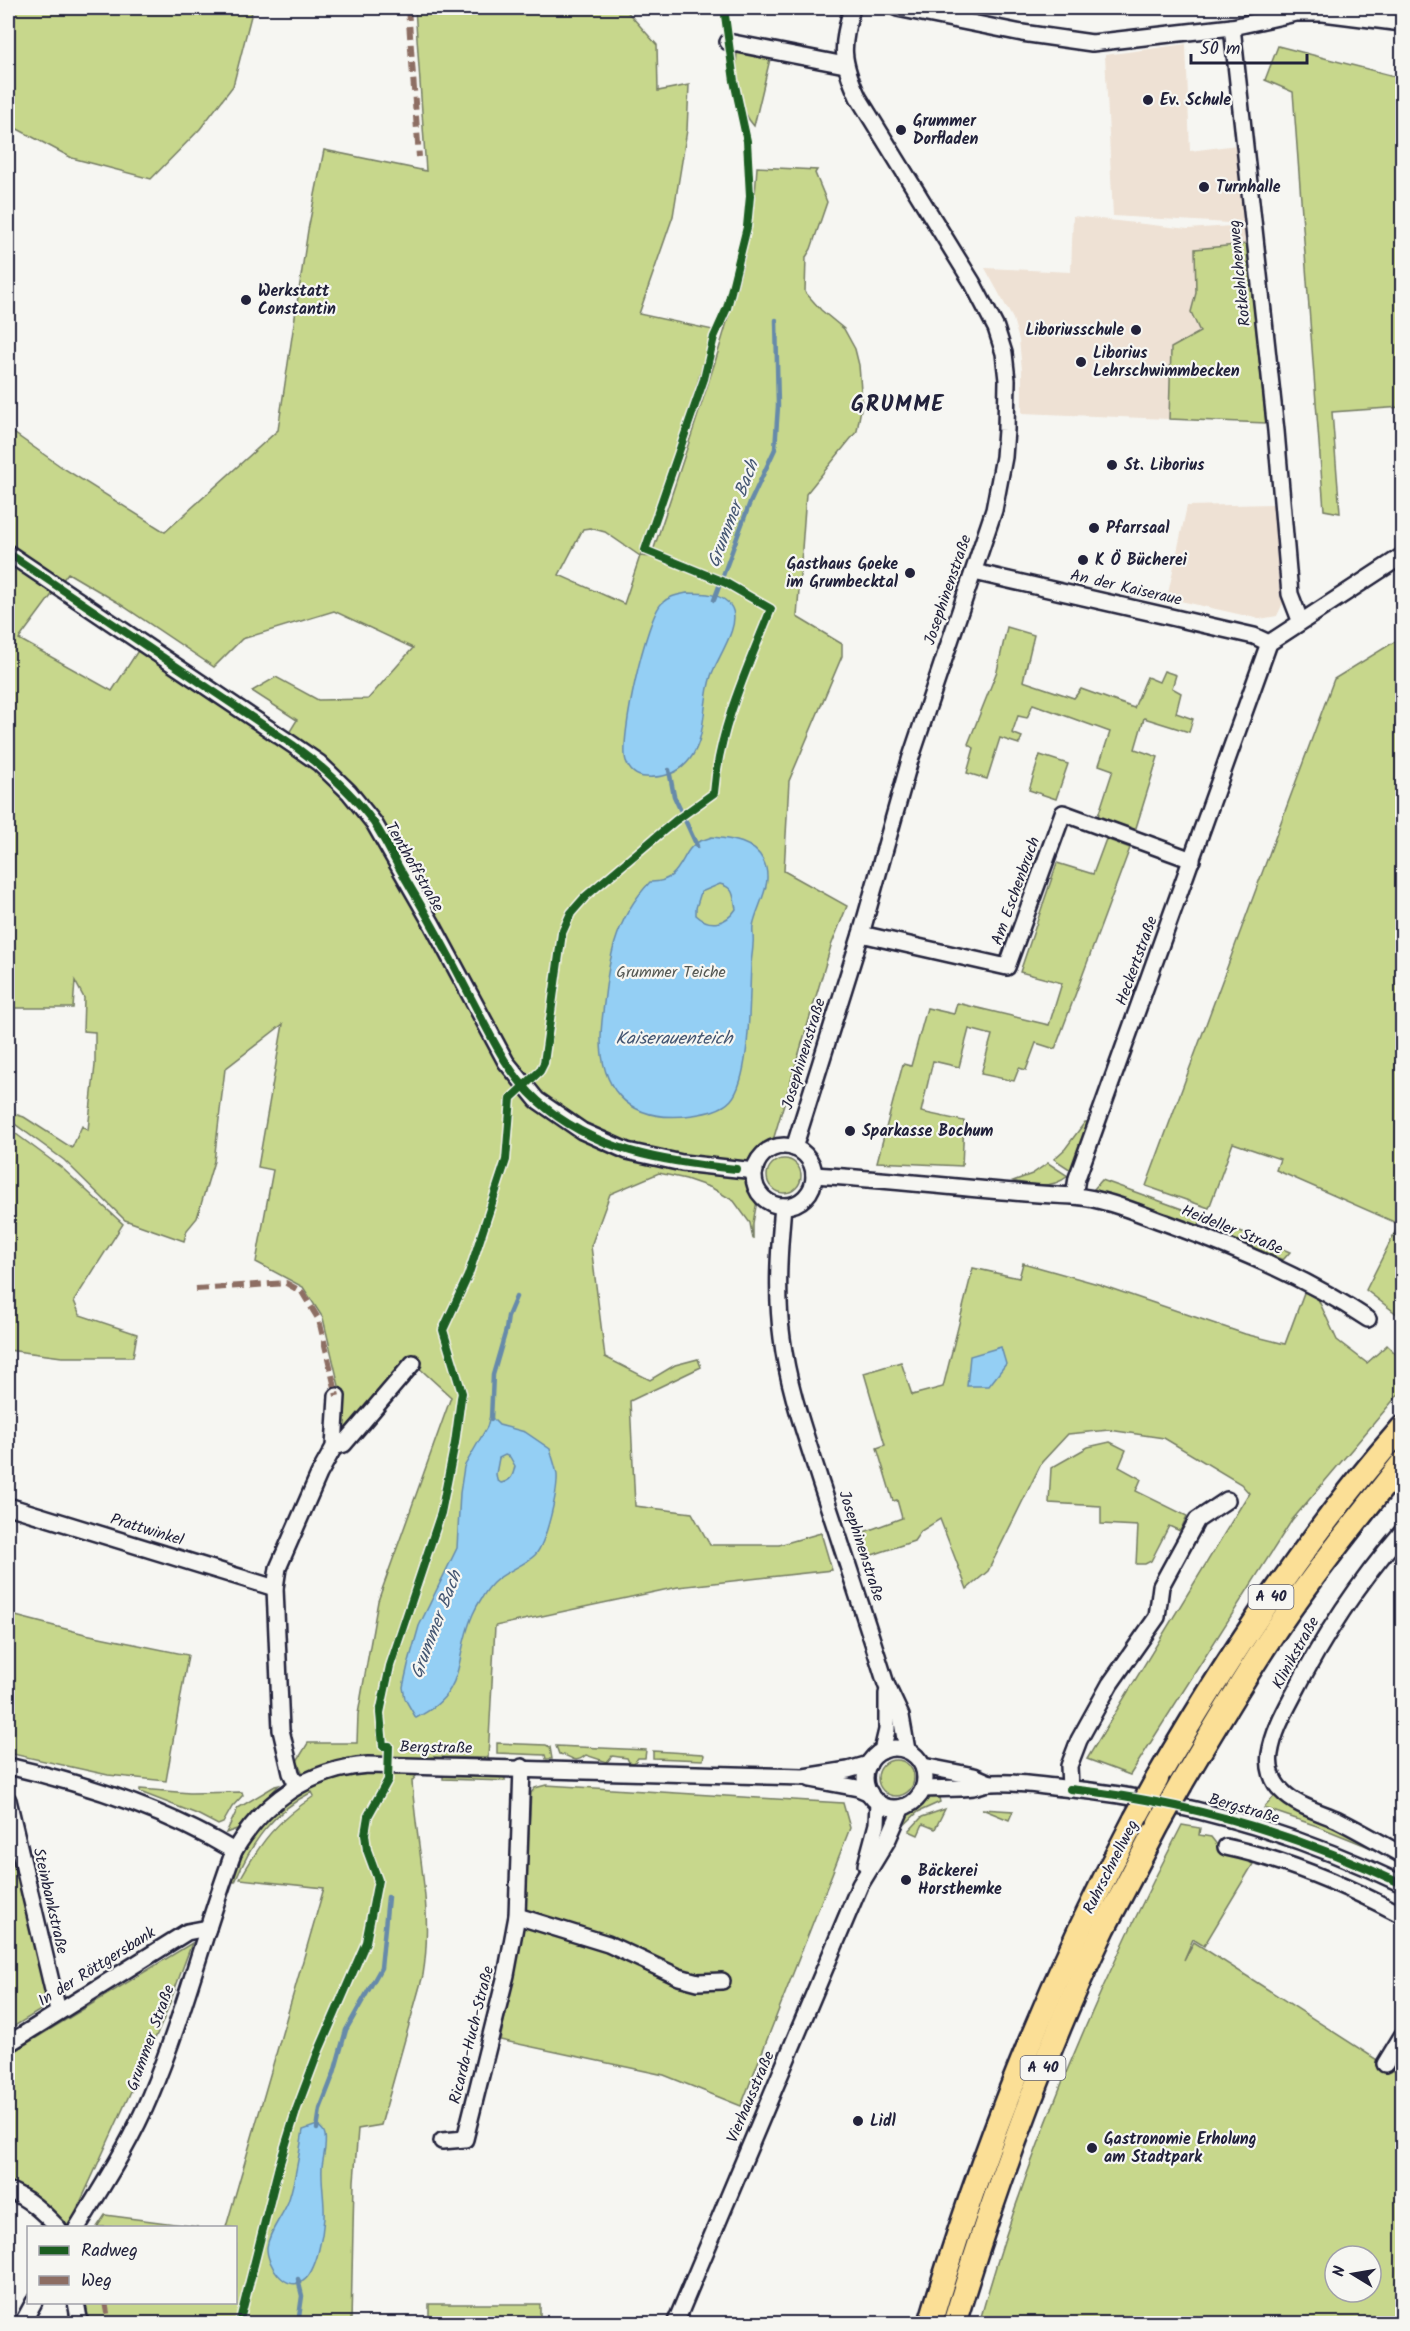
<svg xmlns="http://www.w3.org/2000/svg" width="1410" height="2331" font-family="Kalam,sans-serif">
  <rect width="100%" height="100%" fill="#f6f6f2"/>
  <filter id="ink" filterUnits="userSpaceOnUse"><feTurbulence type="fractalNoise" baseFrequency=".0167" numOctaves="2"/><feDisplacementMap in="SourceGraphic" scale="12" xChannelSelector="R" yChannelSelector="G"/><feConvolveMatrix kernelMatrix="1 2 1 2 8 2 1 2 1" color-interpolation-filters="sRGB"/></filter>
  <g filter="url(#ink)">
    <g fill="#eee1d4">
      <polygon points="1186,44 1190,151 1237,145 1245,224 1113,216 1105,55"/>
      <polygon points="1073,216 1188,229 1245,225 1266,423 1022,413 1022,370 1019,340 1013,319 985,268 1071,272"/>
      <polygon points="1273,504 1284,601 1277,616 1260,619 1167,598 1187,506"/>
    </g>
    <g fill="#c7d78c" stroke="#747c64" stroke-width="1.5" fill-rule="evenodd">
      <polygon points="8,8 253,8 233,86 200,129 151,179 72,158 8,124"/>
      <path d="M415 8H624L657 45 658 91 689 85 687 130 673 216 639 314 713 330 696 388 640 556 651 557C673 492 694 427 715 362 735 297 754 235 757 167L817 170 815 173 827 202 811 249 806 257 805 292 821 310 844 329 855 349 859 365 862 403 857 431 806 494 797 617 842 644V656L789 781 784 871 847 906 831 946 760 1184 753 1223V1239L750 1223 734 1201 712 1188 686 1179 659 1173 610 1194 591 1246 605 1357 650 1380 675 1365 698 1359 701 1367 630 1401 635 1506 692 1513 710 1545H779L821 1533 832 1570 678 1587 495 1626 488 1758 431 1757 412 1781C416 1846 434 1909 423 1975L381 2125 358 2129 354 2181 351 2323H89L86 2303 236 2302V2228L226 2227 324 1888 240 1879C262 1840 276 1822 314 1796L312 1792C272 1812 251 1843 235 1882L231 1881C246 1837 269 1811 310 1788L297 1761 308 1743H357L358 1714 378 1601 451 1397 416 1365 410 1355 343 1436 344 1407 323 1318 303 1287 256 1262 273 1170 258 1167 283 1024 225 1069 214 1161 197 1218 187 1230 184 1241 125 1220 64 1160 8 1119V1112L24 1117 72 1148 82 1126 88 1130 95 1065V1032L83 1031 84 998 75 981 73 1008H8V429L63 468 165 532 278 430 308 230 324 150 426 171ZM590 528 605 532 640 556 624 604 559 575 583 529ZM68 573 117 602 214 667 242 639 334 611 413 648 368 699 318 700 276 677 252 691 297 720 281 746 139 649 112 691 19 639Z"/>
      <polygon points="1278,46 1402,78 1402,407 1332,412 1340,513 1324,510 1293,92 1265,80"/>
      <path d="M737 52 770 59 754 126C738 109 735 75 737 52Z"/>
      <polygon points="1247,244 1266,423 1169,419 1171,348 1200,332 1191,312 1196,293 1195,249"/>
      <polygon points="1007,627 1034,635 1023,681 1074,698 1081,689 1134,708 1147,677 1159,682 1164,671 1176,675 1172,688 1181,693 1176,713 1193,719 1189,732 1144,718 1135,749 1158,757 1135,831 1097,819 1113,770 1099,765 1110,732 1033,704 1027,718 1018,716 1012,733 1022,737 1019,744 1000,738 987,779 967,773 974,748 968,744 997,671"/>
      <polygon points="1402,637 1402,1318 1366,1290 1399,1224 1276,1170 1280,1159 1233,1143 1209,1208 1146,1186 1334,679"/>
      <polygon points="1040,755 1068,764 1056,799 1029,790"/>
      <polygon points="1106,839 1130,848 1055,1049 1036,1043 1026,1070 1019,1068 1014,1081 981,1074 992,1035 969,1029 959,1067 933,1061 921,1112 964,1121 962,1166 877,1162 903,1064 911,1066 927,1008 954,1014 957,1003 1049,1025 1062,983 1020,972 1057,863 1093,874"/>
      <polygon points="1085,1122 1088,1122 1071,1170 1054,1159 1065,1149"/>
      <polygon points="8,1128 62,1168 123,1224 74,1301 80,1315 137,1334 133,1357 62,1357 8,1350"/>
      <circle cx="784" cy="1176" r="17"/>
      <path d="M1048 1163 1068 1176C1053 1189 1031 1186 1013 1181L1032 1174Z"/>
      <polygon points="1102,1180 1204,1217 1198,1226 1094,1189"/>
      <polygon points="1221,1223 1290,1252 1283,1260 1220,1234"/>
      <polygon points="1023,1263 1098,1284 1245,1334 1285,1344 1305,1290 1318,1299 1337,1340 1367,1363 1387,1345 1402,1360 1402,1390 1292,1520 1130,1775 1087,1759 1249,1493 1241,1484 1164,1438 1109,1430 1068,1434 1042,1462 988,1571 967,1589 940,1519 921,1531 914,1541 863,1558 856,1535 902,1518 897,1500 893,1501 877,1448 885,1445 864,1373 901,1362 912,1395 943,1387 973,1268 1019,1278"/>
      <polygon points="1110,1442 1126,1450 1119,1467 1141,1479 1136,1491 1187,1516 1180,1531 1169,1526 1151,1561 1145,1564 1136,1564 1138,1526 1101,1524 1101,1506 1049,1503 1051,1468 1088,1447"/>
      <polygon points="8,1614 85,1634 188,1655 166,1781 108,1775 8,1753"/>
      <polygon points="497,1743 546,1745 550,1747 552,1759 546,1759 545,1755 497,1753"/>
      <path d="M556 1746 646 1750 645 1758H638L634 1763 629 1762 627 1758 612 1756 607 1762 586 1755C572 1766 573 1755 559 1754Z"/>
      <polygon points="653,1751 703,1754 704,1755 703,1760 653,1758"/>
      <circle cx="896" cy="1778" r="18"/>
      <polygon points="443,1773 498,1775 505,1778 505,1781 443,1779"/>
      <polygon points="279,1785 237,1829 226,1833 238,1808 275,1786"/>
      <polygon points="546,1785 843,1803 850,1828 741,2106 664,2075 500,2040 523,1931 531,1793 535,1788"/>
      <polygon points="140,1789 190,1793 242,1792 243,1795 232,1807 223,1823 218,1825 197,1814 140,1792"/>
      <path d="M938 1794 940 1802 918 1812 902 1827 898 1825C906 1811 922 1799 938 1794Z"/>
      <polygon points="1276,1794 1301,1810 1384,1853 1317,1826 1264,1808"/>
      <polygon points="945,1809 935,1829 923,1824 918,1835 909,1831 922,1817"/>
      <polygon points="982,1809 1013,1811 1009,1820"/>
      <path d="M1182 1825 1200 1828 1199 1835 1211 1837 1218 1846 1253 1864 1204 1946 1193 1939 1184 1960 1194 1942 1402 2076V2323L979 2324C1027 2151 1099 1984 1182 1825ZM1335 2256H1371V2292H1335Z"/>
      <polygon points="8,1833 49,2005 8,2030"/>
      <polygon points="192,1943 163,2021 69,2227 32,2192 8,2182 8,2055"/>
      <polygon points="105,2215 198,2227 97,2227"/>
      <rect x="429" y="2304" width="111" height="19"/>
    </g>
    <g fill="#94cff4" stroke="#668aaa" stroke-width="1.5" fill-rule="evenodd">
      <path d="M687 593C702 593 725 593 732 608 741 626 717 658 711 676 702 703 707 737 690 759 679 774 663 778 646 777 636 777 629 770 626 761 619 740 646 618 662 603 669 596 678 595 687 593Z"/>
      <path d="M712 837C730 839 754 841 763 860 775 883 757 904 753 926 752 931 754 938 753 944 753 951 751 959 751 966 749 998 751 1077 731 1100 722 1110 706 1113 693 1115 626 1125 595 1086 602 1021 608 968 611 923 650 882 683 883 680 851 698 842 702 840 707 839 712 837ZM720 884C735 888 733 896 736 909 726 924 710 928 696 915V908L701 892Z"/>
      <polygon points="1001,1347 1006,1364 989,1386 967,1386 970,1356"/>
      <path d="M490 1416 499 1425 525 1432 550 1449C552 1457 556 1467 557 1475 558 1491 546 1544 535 1555 524 1566 505 1571 493 1583 486 1590 477 1605 473 1614 453 1659 469 1692 416 1718L405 1699 403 1687 408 1665 419 1626 457 1548 460 1493 464 1467 487 1427ZM505 1455 510 1457 515 1466C513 1476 511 1481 501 1483L497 1480 496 1474 499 1458Z"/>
      <path d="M317 2125C321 2128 324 2130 325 2135 327 2146 323 2157 322 2167 321 2184 325 2201 324 2218 323 2233 317 2272 303 2281 286 2293 266 2264 267 2247 269 2231 282 2217 288 2202 296 2179 299 2154 303 2130Z"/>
    </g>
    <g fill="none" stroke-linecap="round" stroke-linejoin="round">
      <g stroke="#668aaa" stroke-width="4.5">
        <polyline points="714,600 749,505 775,449 778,406 776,320"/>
        <polyline points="669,770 674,796 697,846"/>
        <polyline points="491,1419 493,1375 506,1330 508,1316 516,1297"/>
        <polyline points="317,2129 320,2109 334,2073 346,2030 381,1968 388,1897"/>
        <polyline points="298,2324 302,2296 298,2279"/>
      </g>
      <defs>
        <g id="minor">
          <polyline points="897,8 1022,33 1092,43 1232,27 1296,13 1323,13 1402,23"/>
          <polyline points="1232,27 1276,431 1290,594 1300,620"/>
          <polyline points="728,42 845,65"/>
          <polyline points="8,553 293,745 319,763 349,792 374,823 432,924 506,1062 537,1100 582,1131 627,1151 682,1163 755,1171"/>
          <polyline points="974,572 1254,636 1269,643"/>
          <polyline points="861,934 1007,967 1063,813 1192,860"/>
          <circle cx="784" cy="1176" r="30"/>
          <path d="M794 1148 861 934 910 760 994 510 1004 457 1006 430 1007 380 1004 353 996 328 972 282 858 97C841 60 841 46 852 8"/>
          <path d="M814 1175C901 1180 987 1192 1074 1196L1077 1178 1269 643 1402 556"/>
          <path d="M1074 1196C1106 1199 1135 1212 1166 1223 1237 1249 1305 1277 1368 1319"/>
          <path d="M783 1206C779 1250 776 1294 782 1338 788 1388 806 1436 821 1484 843 1550 865 1617 886 1684L901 1716 907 1750"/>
          <polyline points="334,1447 344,1444 413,1363"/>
          <polyline points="8,1506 275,1588"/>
          <path d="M1402 1532C1359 1582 1323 1636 1294 1694 1284 1713 1273 1733 1270 1754 1268 1767 1272 1782 1282 1791 1296 1806 1320 1812 1338 1820 1360 1831 1381 1843 1402 1855"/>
          <circle cx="895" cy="1778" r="30"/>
          <polyline points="882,1751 887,1730 887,1693"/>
          <path d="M8 1766C87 1784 164 1809 234 1851"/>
          <polyline points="923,1766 974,1776 990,1783"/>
          <polyline points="810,1779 858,1788 870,1793"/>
          <polyline points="297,1785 291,1773 281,1730 275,1588 278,1568 319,1474 334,1447 337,1396"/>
          <path d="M923 1789C939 1788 957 1789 973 1787 979 1786 985 1783 991 1783 1014 1781 1040 1786 1063 1788 1182 1799 1295 1833 1402 1884"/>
          <polyline points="1070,1789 1069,1766 1079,1740 1110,1684 1157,1617 1161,1586 1197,1520 1227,1500"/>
          <polyline points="8,1800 58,2011"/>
          <path d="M1226 1847C1287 1860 1347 1886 1402 1915"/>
          <polyline points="866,1865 877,1824 878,1802"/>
          <polyline points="517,1916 608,1944 679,1977 698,1982 722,1981"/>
          <polyline points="8,2044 187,1932 208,1928"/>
          <polyline points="1385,2064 1402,2036"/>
          <polyline points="442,2141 465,2139 506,1975 517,1916 522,1767"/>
          <path d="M8 2190C28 2198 43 2212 58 2228"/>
          <path d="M77 2228C103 2185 131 2142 150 2096 184 2016 204 1932 234 1851 264 1801 309 1769 368 1765L804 1777 848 1770 869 1764"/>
          <polyline points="76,2302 80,2324"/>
          <polyline points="22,2324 34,2302"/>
          <polyline points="675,2324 860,1885 888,1839 902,1807"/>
        </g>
        <g id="highway">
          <path d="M1157 1779C1229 1655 1308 1535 1402 1428"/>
          <path d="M1181 1784C1212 1731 1243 1679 1277 1628 1316 1571 1359 1517 1402 1463"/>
          <path d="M930 2324C982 2149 1050 1979 1135 1819"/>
          <path d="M954 2324C995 2189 1043 2055 1104 1928 1122 1893 1141 1858 1159 1823"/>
        </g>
      </defs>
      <use href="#minor" stroke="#22223b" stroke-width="20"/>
      <use href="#highway" stroke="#22223b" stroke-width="27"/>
      <use href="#minor" stroke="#f6f6f2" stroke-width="15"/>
      <use href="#highway" stroke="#fbdf96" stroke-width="22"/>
      <defs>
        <g id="highway-bridge">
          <polyline points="1135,1819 1157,1779"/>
          <polyline points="1159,1823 1181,1784"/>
        </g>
      </defs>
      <use href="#highway-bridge" stroke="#22223b" stroke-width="27" stroke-linecap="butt"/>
      <use href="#highway-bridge" stroke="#fbdf96" stroke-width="22"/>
      <g stroke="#8d6e63" stroke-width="6" stroke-dasharray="12 6" stroke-linecap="butt">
        <polyline points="408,8 419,157"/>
        <polyline points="196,1289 286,1283 302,1292 319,1320 337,1396"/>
        <polyline points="105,2302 109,2324"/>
      </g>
      <defs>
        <g id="cycleway">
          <path d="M8 553 293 745C323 767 352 792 374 823 384 838 392 855 401 871 426 913 449 955 471 998 490 1034 507 1073 538 1101 593 1151 665 1162 736 1169"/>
          <path d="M1070 1789C1187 1801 1296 1834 1402 1884"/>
          <path d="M239 2324 279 2166 297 2108 317 2055 366 1942 378 1880 367 1850 365 1834 368 1816 388 1780 389 1746H383L380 1713 390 1666 441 1513 455 1443 461 1398 462 1393 443 1330 468 1276 506 1160 511 1098 540 1071 544 1063 562 933 571 913 586 896 675 821 714 793C719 728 747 669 771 609L726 583 645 550 704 379 714 337 727 308 747 227 750 196 747 141 734 81 724 8"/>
        </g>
      </defs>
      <use href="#cycleway" stroke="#f6f6f2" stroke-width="11"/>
      <use href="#cycleway" stroke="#1b5e20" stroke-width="8"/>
    </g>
  </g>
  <g fill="#22223b" stroke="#f6f6f2" stroke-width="2">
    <circle cx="1148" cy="100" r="6"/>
    <circle cx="901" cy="130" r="6"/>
    <circle cx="1204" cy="187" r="6"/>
    <circle cx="246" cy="300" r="6"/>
    <circle cx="1136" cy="330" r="6"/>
    <circle cx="1081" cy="362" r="6"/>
    <circle cx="1112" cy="465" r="6"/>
    <circle cx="1094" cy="528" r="6"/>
    <circle cx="1083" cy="560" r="6"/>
    <circle cx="910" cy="573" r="6"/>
    <circle cx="850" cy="1131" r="6"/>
    <circle cx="906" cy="1880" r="6"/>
    <circle cx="858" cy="2121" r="6"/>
    <circle cx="1092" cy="2148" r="6"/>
  </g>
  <g text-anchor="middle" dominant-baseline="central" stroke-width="4.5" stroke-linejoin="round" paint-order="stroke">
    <g fill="#f6f6f2" stroke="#626272" stroke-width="1.5">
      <rect x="1248.5" y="1585" width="45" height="24" rx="4.5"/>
      <rect x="1020.5" y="2056" width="45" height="24" rx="4.5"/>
    </g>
    <g font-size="15" font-weight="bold" fill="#22223b">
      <text x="1271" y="1597">A 40</text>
      <text x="1043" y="2068">A 40</text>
    </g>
    <g font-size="16" font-weight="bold" fill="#22223b" stroke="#f6f6f2" text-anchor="start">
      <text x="1160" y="100">Ev. Schule</text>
      <text x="913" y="121">Grummer<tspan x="913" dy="18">Dorfladen</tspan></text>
      <text x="1216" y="187">Turnhalle</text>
      <text x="258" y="291">Werkstatt<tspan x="258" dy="18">Constantin</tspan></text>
      <text x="1124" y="330" text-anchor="end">Liboriusschule</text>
      <text x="1093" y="353">Liborius<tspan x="1093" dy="18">Lehrschwimmbecken</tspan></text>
      <text x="1124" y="465">St. Liborius</text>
      <text x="1106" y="528">Pfarrsaal</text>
      <text x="1095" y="560">K Ö Bücherei</text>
      <text x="898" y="564" text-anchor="end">Gasthaus Goeke<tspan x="898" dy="18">im Grumbecktal</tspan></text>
      <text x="862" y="1131">Sparkasse Bochum</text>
      <text x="918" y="1871">Bäckerei<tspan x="918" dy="18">Horsthemke</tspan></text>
      <text x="870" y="2121">Lidl</text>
      <text x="1104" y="2139">Gastronomie Erholung<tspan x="1104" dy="18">am Stadtpark</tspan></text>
    </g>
    <g font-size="16" fill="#22223b" stroke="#f6f6f2">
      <text transform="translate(1240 273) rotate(-96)">Rotkehlchenweg</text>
      <text transform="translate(1126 588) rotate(13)">An der Kaiseraue</text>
      <text transform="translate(948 590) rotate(-71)">Josephinenstraße</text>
      <text transform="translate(414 867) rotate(60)">Tenthoffstraße</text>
      <text transform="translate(1016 891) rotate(-70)">Am Eschenbruch</text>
      <text transform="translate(1137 961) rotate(-70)">Heckertstraße</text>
      <text transform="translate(804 1054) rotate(-73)">Josephinenstraße</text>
      <text transform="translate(1232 1230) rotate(22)">Heideller Straße</text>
      <text transform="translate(147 1530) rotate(17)">Prattwinkel</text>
      <text transform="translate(861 1546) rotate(72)">Josephinenstraße</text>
      <text transform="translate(1296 1653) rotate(-61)">Klinikstraße</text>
      <text transform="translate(436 1748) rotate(1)">Bergstraße</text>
      <text transform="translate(1244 1809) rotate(16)">Bergstraße</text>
      <text transform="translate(1111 1867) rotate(-63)">Ruhrschnellweg</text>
      <text transform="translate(50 1901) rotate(77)">Steinbankstraße</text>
      <text transform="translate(97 1967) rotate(-32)">In der Röttgersbank</text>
      <text transform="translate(472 2035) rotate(-76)">Ricarda-Huch-Straße</text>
      <text transform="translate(151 2038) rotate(-70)">Grummer Straße</text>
      <text transform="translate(751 2097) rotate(-67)">Vierhausstraße</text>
    </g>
    <g font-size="16" fill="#545853" stroke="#f6f6f2">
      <text x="671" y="972">Grummer Teiche</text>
    </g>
    <g font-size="18" font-style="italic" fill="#445672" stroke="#f6f6f2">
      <text transform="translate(734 514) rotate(-69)">Grummer Bach</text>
      <text x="674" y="1039">Kaiserauenteich</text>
      <text transform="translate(437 1625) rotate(-69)">Grummer Bach</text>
    </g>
    <g font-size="22" font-weight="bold" letter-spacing="1.5" fill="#22223b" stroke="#f6f6f2">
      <text x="898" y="405">GRUMME</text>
    </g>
  </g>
  <rect width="1410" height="2331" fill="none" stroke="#f6f6f2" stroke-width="30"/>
  <rect x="15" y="15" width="1380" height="2301" fill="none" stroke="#22223b" stroke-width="2" filter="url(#ink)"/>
  <rect x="27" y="2226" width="210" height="78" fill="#f6f6f2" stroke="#a1a1a9" stroke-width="1.5"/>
  <rect x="39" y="2246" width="30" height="9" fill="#1b5e20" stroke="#a1a1a9" stroke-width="1.5"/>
  <text x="81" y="2256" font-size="18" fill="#22223b">Radweg</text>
  <rect x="39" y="2276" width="30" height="9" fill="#8d6e63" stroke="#a1a1a9" stroke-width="1.5"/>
  <text x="81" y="2286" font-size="18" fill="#22223b">Weg</text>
  <g transform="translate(1353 2274) rotate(281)"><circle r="28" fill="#f6f6f2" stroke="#a1a1a9" stroke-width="1.5"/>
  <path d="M0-4.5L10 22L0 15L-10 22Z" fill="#22223b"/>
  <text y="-9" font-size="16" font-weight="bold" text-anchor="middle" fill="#22223b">N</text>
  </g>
  <path d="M1191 54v9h116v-9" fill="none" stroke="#22223b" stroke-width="3"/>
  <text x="1200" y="54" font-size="18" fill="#22223b" stroke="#f6f6f2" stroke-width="4.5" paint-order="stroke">50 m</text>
</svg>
